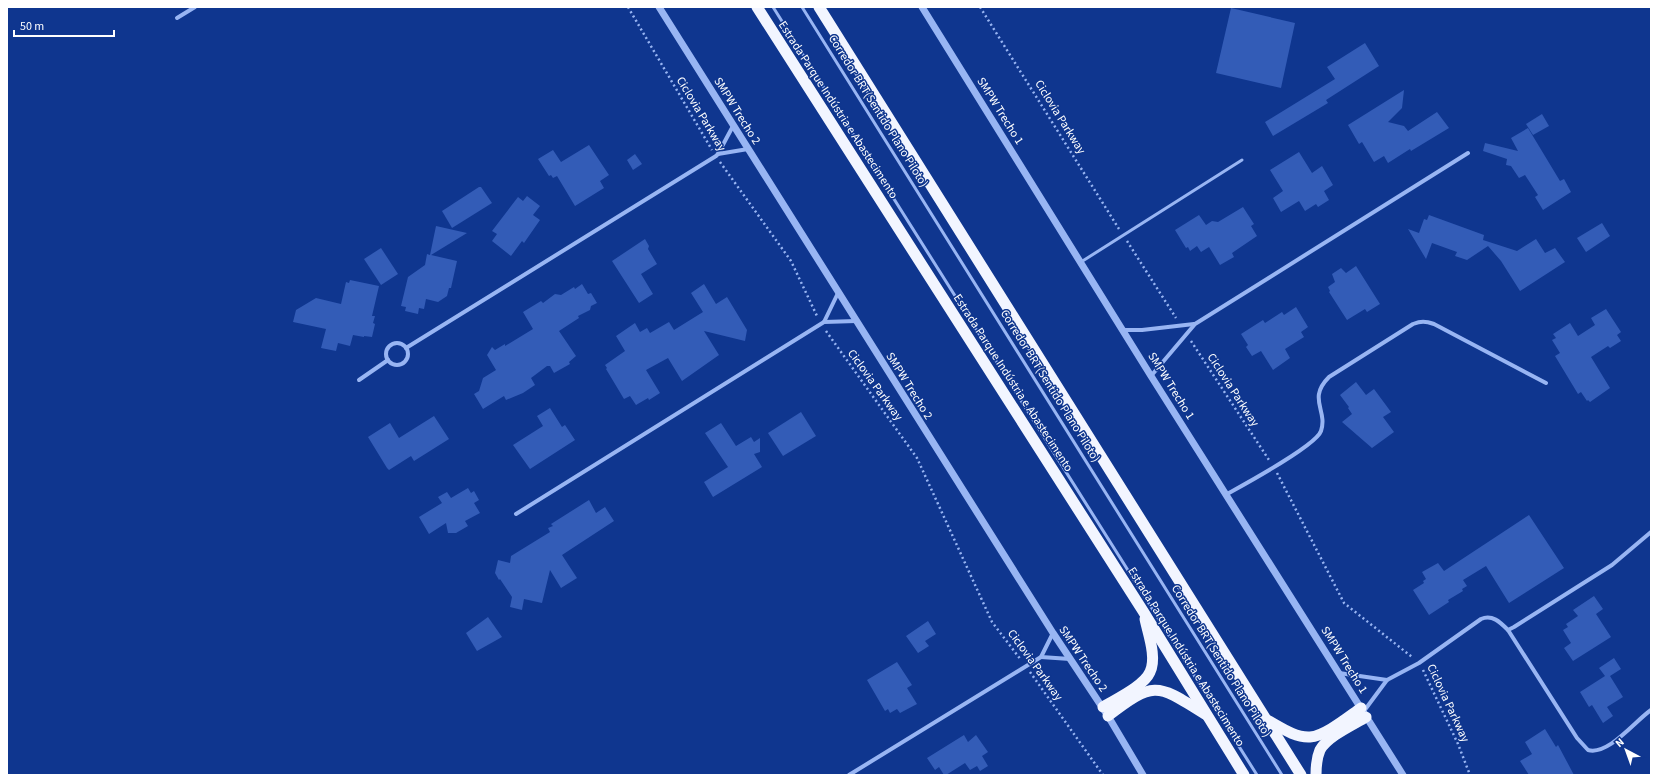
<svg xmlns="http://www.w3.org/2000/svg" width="1658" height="782" font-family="'Source Sans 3',sans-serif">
  <rect width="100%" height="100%" fill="#0f368f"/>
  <g fill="#335cb7">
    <polygon points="1231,8 1295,23 1281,88 1216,73"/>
    <polygon points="1365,43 1379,66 1326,100 1328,103 1273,136 1265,122 1335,79 1327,67"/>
    <polygon points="1404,90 1402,108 1388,122 1404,126 1408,131 1437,112 1449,128 1411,151 1410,149 1388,163 1384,156 1374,162 1362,142 1359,144 1348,125"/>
    <polygon points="1542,114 1549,126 1533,135 1526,124"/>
    <polygon points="1528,128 1560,181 1564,179 1571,192 1543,210 1535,197 1538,195 1525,175 1519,178 1511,166 1506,165 1507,159 1483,151 1485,143 1518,151 1511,138"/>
    <polygon points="589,145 609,175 600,181 604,188 575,206 557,176 553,178 551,175 549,176 538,159 553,150 561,162"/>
    <polygon points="1299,152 1312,173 1322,166 1333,185 1324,191 1329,200 1318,207 1316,204 1305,211 1299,201 1281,212 1273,198 1283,191 1270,170"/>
    <polygon points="635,154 642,164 633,170 627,160"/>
    <polygon points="479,187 481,187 492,203 452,228 442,211"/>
    <polygon points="527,196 540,206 533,215 540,220 524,243 522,241 511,256 492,241 497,234 492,231 518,197 523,201"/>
    <polygon points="1243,207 1254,224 1251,226 1257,236 1232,253 1234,257 1220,265 1209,247 1201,252 1197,246 1190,251 1188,247 1186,248 1175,230 1199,215 1206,225 1212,221 1218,222"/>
    <polygon points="1429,215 1484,235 1483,240 1517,251 1536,239 1545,253 1555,248 1565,262 1520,291 1501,261 1488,246 1467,260 1455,256 1457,252 1432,243 1426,259 1408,229 1419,233 1424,219 1427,220"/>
    <polygon points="1602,223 1610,236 1586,252 1577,238"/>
    <polygon points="436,226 467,233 431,255 457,261 451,288 449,288 447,296 438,302 426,299 424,309 419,308 418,314 405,311 406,307 401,306 408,277 425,265 427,254 430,255"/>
    <polygon points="645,239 649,246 648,249 657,264 641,274 653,294 639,303 612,261"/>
    <polygon points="381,248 398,274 381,285 364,259"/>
    <polygon points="1356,266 1380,304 1367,312 1365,309 1347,320 1329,292 1330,291 1328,287 1335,282 1332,274 1341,268 1346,273"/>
    <polygon points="350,280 379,286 372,316 375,316 373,323 375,324 372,337 364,336 364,337 353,335 350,346 338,343 336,351 321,348 326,329 293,322 296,310 316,298 341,304 346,282 349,283"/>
    <polygon points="582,284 588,294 591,293 597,303 591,306 590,310 578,316 579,318 559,331 576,356 569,362 570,364 554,373 550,366 547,366 531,378 535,385 523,393 506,400 504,396 483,409 474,394 479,391 483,378 496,370 487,355 492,347 495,350 505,344 505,346 533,329 523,312 541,301 543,303 555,294 561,295 574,287 575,289"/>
    <polygon points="704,284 716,304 727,297 747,330 745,341 704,331 719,355 682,381 668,358 646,370 660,393 649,400 648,398 636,405 630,396 624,399 606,369 607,368 605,365 625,351 616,336 635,323 640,332 647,328 650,333 669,322 674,330 703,312 691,293"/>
    <polygon points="1296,307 1308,327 1301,332 1304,337 1285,349 1290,358 1273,370 1261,351 1252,356 1246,347 1248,345 1241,334 1263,320 1265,323 1282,312 1284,315"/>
    <polygon points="1606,309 1621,332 1617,335 1621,341 1610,348 1608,346 1591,357 1610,388 1590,402 1588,400 1587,401 1581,392 1578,394 1555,356 1560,353 1552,340 1556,338 1553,334 1570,323 1578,336 1595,325 1591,318"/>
    <polygon points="1356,382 1366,395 1374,389 1391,412 1383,417 1394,432 1372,448 1342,422 1352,414 1348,408 1349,407 1340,395"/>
    <polygon points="550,408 562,427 565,425 575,440 530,469 513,445 543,426 537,416"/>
    <polygon points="801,412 816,436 783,456 768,433"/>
    <polygon points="434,416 449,439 414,461 411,456 389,470 387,468 368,437 390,423 399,438"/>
    <polygon points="721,423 736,446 751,437 754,442 760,438 760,452 754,454 762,467 713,497 704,482 728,467 705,433"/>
    <polygon points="468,488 471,493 474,491 479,500 474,503 480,513 465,521 468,526 456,533 448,533 446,523 429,534 419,517 442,503 438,497 447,492 451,498"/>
    <polygon points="589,500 596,513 605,507 614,521 562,555 577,578 561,588 550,570 542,603 524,599 522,610 510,607 512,597 500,579 499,580 495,573 498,560 510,563 511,556 550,532 548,528 553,526 551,524"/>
    <polygon points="1529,515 1564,568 1509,603 1486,566 1463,580 1467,586 1462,589 1463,591 1448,600 1449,602 1429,615 1413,590 1424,583 1423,581 1426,579 1422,572 1438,563 1444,571"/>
    <polygon points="1594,596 1603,609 1596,614 1611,637 1573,661 1564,648 1571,643 1563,630 1568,627 1566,624 1578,616 1573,610"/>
    <polygon points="488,617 502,637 477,651 466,633"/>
    <polygon points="928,621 936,634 925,641 929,646 918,653 906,636"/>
    <polygon points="1614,658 1621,669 1610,676 1623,697 1607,707 1613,716 1603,723 1592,705 1589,707 1580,692 1605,676 1599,668"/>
    <polygon points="897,662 912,685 907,688 917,704 900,713 897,709 890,713 888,709 885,711 867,680"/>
    <polygon points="1545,729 1556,747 1558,745 1574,775 1529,775 1520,761 1532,754 1525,742"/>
    <polygon points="964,735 968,742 976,735 988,752 982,756 988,766 980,771 977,766 970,770 965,763 946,775 944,775 939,767 935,770 927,758"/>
  </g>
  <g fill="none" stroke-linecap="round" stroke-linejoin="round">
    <g stroke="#98b5f3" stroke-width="2.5" stroke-dasharray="2 3" stroke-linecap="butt">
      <polyline points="628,7 712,150"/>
      <polyline points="980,7 1119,229"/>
      <polyline points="720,162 791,261 817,316"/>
      <polyline points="1127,241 1176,318"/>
      <polyline points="826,331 917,458 992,622 1021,660"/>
      <polyline points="1191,341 1269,460"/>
      <polyline points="1277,473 1344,603 1412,657"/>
      <polyline points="1423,670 1458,744 1470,775"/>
      <polyline points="1030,672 1103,775"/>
    </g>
    <g stroke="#98b5f3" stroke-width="3">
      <polyline points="773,7 1257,775"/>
      <polyline points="802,7 1282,775"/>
      <polyline points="1081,262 1242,160"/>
    </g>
    <g stroke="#98b5f3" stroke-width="4">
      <polyline points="177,18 195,7"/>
      <polyline points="718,154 748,149"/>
      <polyline points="824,322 856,321"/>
      <polyline points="1122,330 1142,330 1194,324"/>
      <circle cx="397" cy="354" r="11"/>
      <polyline points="406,348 716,156 718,154 733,126"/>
      <polyline points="1151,376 1195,324 1468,153"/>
      <polyline points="359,380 388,360"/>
      <path d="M1227 494C1243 485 1316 446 1321 431 1328 410 1307 399 1329 377L1413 324C1421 321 1425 321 1434 324L1546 383"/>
      <polyline points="516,514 824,322 838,293"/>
      <path d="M1508 630 1577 738 1588 750C1608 756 1635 721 1651 710"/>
      <polyline points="1041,657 1070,659"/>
      <polyline points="1339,673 1387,680"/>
      <path d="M1364 711 1387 680 1419 663 1481 619C1492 614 1500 622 1508 630L1514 627 1612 565 1651 532"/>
      <polyline points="849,775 1041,657 1053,633"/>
    </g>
    <g stroke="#98b5f3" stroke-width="7">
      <polyline points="659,7 1053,633 1108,716 1143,775"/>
      <polyline points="922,7 1151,376 1403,775"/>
    </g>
    <g stroke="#f2f5ff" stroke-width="11">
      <polyline points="757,7 1143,611 1244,775"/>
      <polyline points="819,7 1301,775"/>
      <path d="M1103 707C1116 699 1144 686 1150 672 1157 657 1148 634 1145 619"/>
      <path d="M1108 716C1155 680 1157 684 1205 714"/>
      <path d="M1267 720C1280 727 1295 738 1310 737 1325 736 1348 717 1361 708"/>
      <path d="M1316 775C1316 767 1317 757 1320 750 1328 736 1353 725 1366 717"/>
    </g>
  </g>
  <g text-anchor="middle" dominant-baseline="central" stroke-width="3" stroke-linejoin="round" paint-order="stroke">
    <g font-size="12" fill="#fff" stroke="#0f368f">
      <text transform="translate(838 110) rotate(57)">Estrada Parque Indústria e Abastecimento</text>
      <text transform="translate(737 111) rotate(58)">SMPW Trecho 2</text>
      <text transform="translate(878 111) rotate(58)">Corredor BRT(Sentido Plano Piloto)</text>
      <text transform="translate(1000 111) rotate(58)">SMPW Trecho 1</text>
      <text transform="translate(701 114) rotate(59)">Ciclovia Parkway</text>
      <text transform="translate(1060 117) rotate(58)">Ciclovia Parkway</text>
      <text transform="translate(1013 383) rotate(57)">Estrada Parque Indústria e Abastecimento</text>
      <text transform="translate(875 385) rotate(54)">Ciclovia Parkway</text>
      <text transform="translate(909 386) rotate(58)">SMPW Trecho 2</text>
      <text transform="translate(1050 386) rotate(58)">Corredor BRT(Sentido Plano Piloto)</text>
      <text transform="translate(1171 386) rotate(58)">SMPW Trecho 1</text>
      <text transform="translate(1233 390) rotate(57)">Ciclovia Parkway</text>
      <text transform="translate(1186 657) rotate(58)">Estrada Parque Indústria e Abastecimento</text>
      <text transform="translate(1083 659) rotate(56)">SMPW Trecho 2</text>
      <text transform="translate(1344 660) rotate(58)">SMPW Trecho 1</text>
      <text transform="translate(1221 661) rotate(58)">Corredor BRT(Sentido Plano Piloto)</text>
      <text transform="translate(1035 665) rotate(54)">Ciclovia Parkway</text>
      <text transform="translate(1448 703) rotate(65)">Ciclovia Parkway</text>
    </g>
  </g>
  <rect width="1658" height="782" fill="none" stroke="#ffffff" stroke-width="16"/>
  <g transform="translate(1626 750) rotate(319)" stroke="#0f368f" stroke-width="3" paint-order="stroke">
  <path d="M0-3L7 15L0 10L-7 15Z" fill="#ffffff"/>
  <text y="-6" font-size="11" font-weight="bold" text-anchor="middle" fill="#ffffff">N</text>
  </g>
  <path d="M14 30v6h100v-6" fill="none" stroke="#ffffff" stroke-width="2"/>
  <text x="20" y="30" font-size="12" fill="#ffffff" stroke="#0f368f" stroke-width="3" paint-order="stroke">50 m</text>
</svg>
